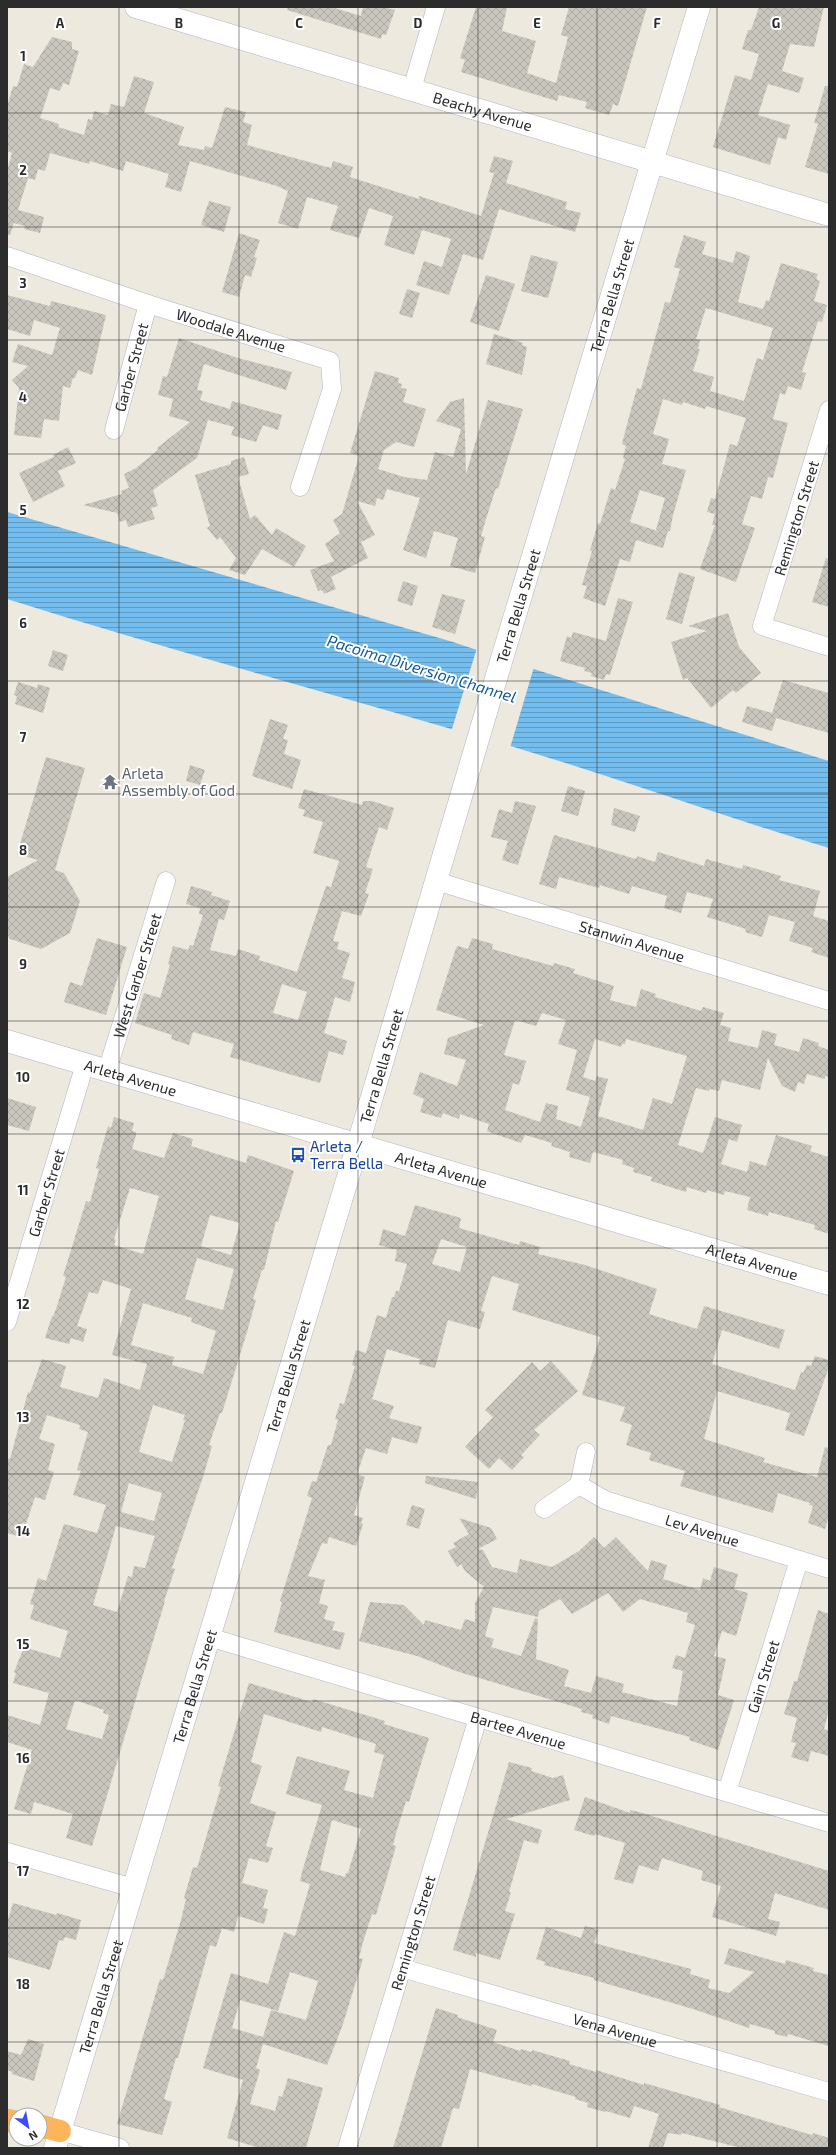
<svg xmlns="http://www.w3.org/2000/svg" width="836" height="2155" font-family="'Exo 2',sans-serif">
  <defs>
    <pattern id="water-rules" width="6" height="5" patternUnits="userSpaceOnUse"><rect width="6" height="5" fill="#73beee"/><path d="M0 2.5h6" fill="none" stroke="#5f9bc1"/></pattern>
    <pattern id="building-cross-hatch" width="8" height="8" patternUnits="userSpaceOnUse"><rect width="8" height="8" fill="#c9c7bd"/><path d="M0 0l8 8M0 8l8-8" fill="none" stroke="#adaba3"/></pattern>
  </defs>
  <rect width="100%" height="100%" fill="#ede9df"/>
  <path fill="url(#water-rules)" d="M7 512 453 642 540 671 829 761V848C724 817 621 779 517 748 347 698 176 652 7 599Z"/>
  <polygon fill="#ede9df" points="477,648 534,667 510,748 451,732"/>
  <g fill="url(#building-cross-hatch)" fill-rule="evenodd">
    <polygon points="288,7 331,7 361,16 363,7 383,7 395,10 386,35 382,34 381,39 287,10"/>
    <polygon points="476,7 507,7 502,31 536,41 527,73 556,83 568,37 561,35 569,7 647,7 618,106 613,104 609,115 585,108 587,102 559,95 557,101 461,72 465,60 460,58"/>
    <polygon points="759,7 824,7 814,47 790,44 782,71 804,78 799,93 768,84 758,115 790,125 786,140 778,137 770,165 713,147 735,75 751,80 759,54 742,49 748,30 751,30"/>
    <polygon points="52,37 72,42 72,49 79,51 69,85 63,83 60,91 50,88 40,118 59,124 58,127 84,135 88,119 92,120 94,111 108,115 111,104 124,107 134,76 154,82 144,113 184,127 178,145 204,150 205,146 212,148 225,107 246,112 243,122 252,125 247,145 331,168 333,161 353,167 350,177 419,199 419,196 481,216 494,173 489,172 494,156 513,161 506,183 567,202 565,209 581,213 575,232 499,209 483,260 463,254 449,295 416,285 424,261 442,267 451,239 422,230 414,255 384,245 393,216 369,208 359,238 330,230 338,206 307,197 298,229 278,223 288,191 277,186 190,161 181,192 165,187 169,174 126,161 123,171 90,161 89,164 50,153 45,171 38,169 35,180 28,178 18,210 44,217 40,233 24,229 25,226 14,223 10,235 7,235 7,171 12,153 7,151 7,107 13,86 17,87 24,64 33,67"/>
    <polygon points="825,86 829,86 829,174 805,167 818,124 814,123"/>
    <polygon points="209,201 231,207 224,232 201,225"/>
    <polygon points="239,233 260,240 254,257 257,258 251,277 245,275 239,297 222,292"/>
    <path d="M684 235 706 242 702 254 733 263 736 251 750 256 738 302 763 309 766 300 769 301 781 263 818 274 816 279 820 281 814 301 827 305 822 322 818 321 802 372 806 373 801 390 788 386 785 395 780 393 773 419 788 423 773 478 768 477 762 499 751 496 742 524 755 528 736 582 700 569 715 525H712L715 514 707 512 711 498 715 499 730 444 737 446 746 418 706 406 705 409 683 402 682 405 663 399 653 434 669 439 662 464 686 470 673 515 670 531H668L667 534 656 530 665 498 640 490 630 522 667 534 663 548 636 540 630 562 620 559 605 606 583 598 587 586 582 585 592 551 590 550 598 523 600 524 611 488 615 490 625 459 623 458 626 446 622 444 630 413 637 388 641 389 665 302 670 303 680 269 674 267ZM706 308 773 328 763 360 757 358 744 401 710 391 714 377 693 371 700 349H698L700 340 696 339Z"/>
    <polygon points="531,255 558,262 548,298 521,291"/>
    <polygon points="486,275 515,284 499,331 470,322"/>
    <polygon points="407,289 420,293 412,318 399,314"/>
    <polygon points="7,295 50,306 51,301 106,315 92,375 78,370 75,378 73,378 70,388 63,386 59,421 44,419 41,438 14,435 19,388 12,380 28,366 12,362 18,344 52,355 60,328 34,320 30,336 7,329"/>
    <polygon points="494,334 523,343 522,345 527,347 522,375 486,364"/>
    <polygon points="179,338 238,358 292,372 286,390 204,364 197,390 203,391 200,400 230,409 232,401 282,415 278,430 263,425 256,442 231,435 234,427 208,420 197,458 153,490 158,506 151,508 155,519 128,527 126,520 120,522 117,513 83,505 122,494 121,491 129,488 124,474 136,468 158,450 157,448 190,422 169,416 173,399 158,395 163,376 167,377"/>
    <polygon points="375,371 399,378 398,383 402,384 401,388 407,389 403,402 426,409 414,447 396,442 384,450 378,469 404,477 427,480 435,452 453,457 461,429 436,421 450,402 464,398 466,474 488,400 523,409 498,489 496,488 486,519 481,536 485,537 475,573 450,566 458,538 434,531 426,558 403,550 420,498 387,489 383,500 377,498 375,506 357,501 375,535 361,542 368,558 331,577 336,589 324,594 322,590 318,591 310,570 334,561 325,544 340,533 333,520 342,514 359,456 350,453"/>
    <polygon points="68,447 76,463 58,471 65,486 33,502 19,473 54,457 53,455"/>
    <polygon points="244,457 249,474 238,477 250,519 255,515 272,535 276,528 306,546 294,567 262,549 245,575 229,570 236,558 220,537 217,540 207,528 210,526 195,475 231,464 231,461"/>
    <polygon points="826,558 829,559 829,607 812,602"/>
    <polygon points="679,572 695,577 682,624 666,619"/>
    <polygon points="403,581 418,586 412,606 397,601"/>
    <polygon points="442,594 465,600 455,634 432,627"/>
    <polygon points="618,598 633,602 610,675 606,674 604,680 591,676 592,673 584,671 585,668 560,661 567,636 571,638 573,632 606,641"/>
    <polygon points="728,613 739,647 761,673 736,693 733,690 711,708 687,678 683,680 671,642 707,631 688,626"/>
    <polygon points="53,650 68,655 63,671 48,666"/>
    <polygon points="783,680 829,693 829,733 776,718 772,731 742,722 747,706 772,713"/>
    <polygon points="18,682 37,688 38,684 50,688 43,713 15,704 17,696 14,695"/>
    <polygon points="270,719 288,725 283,739 288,740 284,754 301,760 292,789 252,776"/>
    <polygon points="46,757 85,768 55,870 64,873 80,901 70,933 41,949 10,939 7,933 7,877 38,860 17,854"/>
    <polygon points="190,765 205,770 200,785 186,781"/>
    <polygon points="568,786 585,791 578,816 561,811"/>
    <path d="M304 789 362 805 363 801H372L394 808 387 830 379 827 366 867 373 869 365 893 369 894 361 916 342 911 333 941 339 942 337 949 350 953 342 978 355 982 350 1002 335 997 324 1033 347 1041 343 1055 329 1051 320 1083 230 1057 234 1044 193 1032 189 1045 171 1039 172 1035 135 1023 144 993 160 998 170 965 168 964 173 946 188 950 190 945 193 946 203 915 199 914 200 908 186 904 191 886 212 892 211 895 230 901 224 920 219 919 210 950 236 956 238 949 260 956 259 960 297 972 326 886 331 887 339 861 313 853 323 822 303 816 305 810 298 808ZM282 984 307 992 298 1020 273 1013Z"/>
    <polygon points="515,801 536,806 518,865 502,860 508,841 491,837 499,809 512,813"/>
    <polygon points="614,808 640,816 635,832 611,825"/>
    <polygon points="554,835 636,859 637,856 655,862 658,852 704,866 706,859 742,869 743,865 781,876 779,880 820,891 813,916 829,921 829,958 811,952 813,948 789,941 795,922 769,915 762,937 745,932 746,929 707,917 713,899 687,892 681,913 664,908 667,896 632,886 629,894 600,885 599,888 559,877 556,889 539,884"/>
    <polygon points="97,938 127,947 106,1015 64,1002 70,982 82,986"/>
    <path d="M472 938 493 944 492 949 553 966 554 963 575 969 573 973 614 986 610 1000 636 1007 641 989 656 994 655 997 701 1011 703 1007 724 1013 720 1025 731 1028 728 1041 758 1048 762 1030 777 1034 774 1045 799 1052 803 1038 819 1043 818 1046 829 1050V1077L825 1076V1079L807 1074 804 1084 798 1082 795 1092 782 1086 768 1058 760 1090 722 1080 719 1091 710 1089 709 1091 696 1088 678 1145 703 1153 715 1117 742 1125 737 1142 729 1139 721 1164 747 1172 750 1161 766 1166 776 1135 812 1146 810 1151 829 1157V1234L814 1229 815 1225 769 1212 768 1216 747 1210 750 1197 725 1191 724 1195 707 1190 706 1193 687 1187 686 1192 651 1181 652 1177 633 1172 634 1168 622 1164 623 1160 593 1152 590 1163 569 1157 570 1152 551 1146 552 1143 525 1135 521 1143 489 1132 487 1131 489 1124 460 1114 459 1119 443 1113 441 1118 420 1112 424 1099 413 1094 420 1072 457 1086 466 1060 444 1054 448 1038 484 1025 436 1010 456 948 458 946 468 949ZM542 1013 566 1020 558 1044 577 1050 566 1090 590 1097 581 1127 556 1119 558 1106 546 1103 540 1122 505 1110 513 1083 519 1085 526 1061 504 1055 515 1020 536 1026ZM595 1039 621 1047 622 1044H625L626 1039 687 1056 672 1104 653 1098 643 1130 598 1116 608 1079 597 1076 595 1081 583 1077Z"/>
    <polygon points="7,1098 36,1107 29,1131 7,1125"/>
    <path d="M114 1117 134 1123 132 1131 136 1132V1135L132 1149 164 1158 173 1133 193 1139 191 1146 246 1163 248 1155 294 1171 278 1222 276 1221 264 1270H262L253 1299 256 1300 247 1332 222 1413H220L209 1445 212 1446 204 1474 172 1568 175 1569 164 1601H165L92 1846 66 1838 73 1814 34 1802 31 1814 14 1809 32 1750 7 1742V1715L40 1725 49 1693 13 1683 16 1673 14 1672 24 1647 60 1658 68 1631 30 1619 34 1605 30 1604 38 1578 46 1581 64 1524 97 1533 106 1505 73 1495 81 1471 77 1470 88 1432 79 1429 80 1425 47 1415 39 1439 55 1444 48 1470 54 1472 45 1500 35 1497 26 1524 22 1523 18 1536 7 1533V1458L10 1459 28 1392 30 1393 42 1359 66 1366 60 1387 98 1398 104 1378 140 1390 147 1364 112 1355 131 1289 103 1280 98 1294 89 1292 77 1326 87 1329 83 1342 71 1338 69 1344 45 1338 52 1316 53 1317 57 1306 66 1277 63 1276 86 1201 90 1202 99 1169 96 1168 108 1126 111 1128ZM130 1188 159 1196 143 1254 114 1245 116 1240 114 1239ZM210 1215 240 1223 231 1255 201 1246ZM197 1258 234 1269 223 1310 185 1299ZM143 1303 192 1318 191 1322 216 1331 203 1374 172 1365 174 1357 131 1345ZM153 1405 185 1415 183 1420H185L172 1462 139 1452ZM129 1483 162 1493 154 1521 121 1512ZM116 1526 155 1536 145 1568 134 1566 132 1577 128 1576 117 1612 93 1605ZM75 1700 104 1710 103 1713 109 1715 102 1739 66 1729Z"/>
    <path d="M415 1205 461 1218 459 1228 519 1245 520 1241 540 1247 538 1254 585 1265 657 1289 649 1314 697 1329 704 1306 785 1330 779 1349 722 1330 712 1364 795 1390 801 1372 803 1373 807 1365 811 1366 815 1356 829 1360V1367L804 1436 785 1430 790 1413 717 1391 704 1439 765 1458 763 1462 817 1477 825 1447 829 1448V1516L825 1529 808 1523 813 1506 809 1505 810 1503 778 1493 773 1513 680 1486 685 1471 649 1460 651 1453 626 1445 632 1425 620 1421 625 1407 582 1395 600 1337 512 1310 519 1284 492 1276 481 1311 485 1312 480 1329 448 1320 435 1368 419 1364 420 1359 387 1349 372 1399 394 1406 389 1418 422 1427 417 1444 392 1437 387 1454 366 1448 357 1474 365 1477 354 1515 363 1518 361 1523 363 1524 356 1546 329 1537 327 1544 322 1543 308 1576 325 1580 319 1603 328 1606 324 1619 335 1622 332 1630 345 1633 340 1650 274 1632 282 1602 280 1601 312 1498 307 1496 312 1481 316 1482 328 1445H331L338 1420 335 1419 340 1403 344 1404 355 1366 352 1365 356 1350 366 1353 377 1315 386 1318 392 1297H394L396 1291H399L407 1264 395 1261 397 1250 379 1245 383 1229 405 1236ZM441 1239 467 1247 460 1272 432 1264Z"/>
    <polygon points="551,1361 578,1391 534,1430 540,1435 521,1455 524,1457 512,1470 499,1458 489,1469 465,1447 493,1417 485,1410 532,1362 540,1371"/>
    <polygon points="426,1476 478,1482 476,1499 425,1483"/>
    <polygon points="412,1505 425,1509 419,1529 406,1525"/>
    <path d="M459 1518 491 1528 497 1539 478 1549 483 1550 492 1567 517 1573 520 1559 552 1567 579 1551 594 1537 604 1548 616 1537 648 1571 651 1560 667 1565 663 1579 700 1590 703 1578 710 1581 714 1567 738 1574 734 1589 748 1593 741 1619 736 1636 722 1631 714 1656 726 1659 718 1695 734 1700 718 1750 689 1740 690 1737 611 1716 609 1724 592 1718 593 1715 581 1712 582 1709 459 1672 417 1656 359 1641 370 1602 404 1605 424 1625 425 1620 461 1630 465 1619 475 1622V1603L484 1587 465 1571 461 1564 457 1567 448 1551 456 1547 453 1543 469 1534ZM608 1593 623 1612 640 1599 688 1613 686 1622 695 1625 685 1658 676 1655 672 1668 683 1671 677 1706 622 1692 624 1684 596 1676 591 1693 564 1686 569 1670 536 1659 538 1619 535 1618 521 1656 491 1647 494 1639 485 1636 493 1607 538 1617 539 1611 560 1599 572 1614Z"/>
    <polygon points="818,1610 829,1614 829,1710 824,1729 829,1731 829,1756 811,1751 808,1762 791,1757 796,1743 791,1742 797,1718 784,1714 794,1681 797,1681"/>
    <path d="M249 1683 312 1702 313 1699 385 1721 384 1724 429 1738 409 1802 406 1801 397 1830 393 1845 396 1846 385 1884 376 1915 372 1914 363 1942 359 1958 363 1959 342 2027 327 2065 263 2044 256 2068 260 2070 250 2104 275 2111 279 2096 282 2097 288 2078 323 2088 306 2148H259L227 2138 243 2080 203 2068 231 1973 268 1984 284 1932 295 1936 310 1884 300 1881 302 1872 322 1805 286 1794 297 1756 350 1771 344 1790 373 1798 384 1755 374 1752 376 1744 322 1727 321 1732 264 1714 251 1762 262 1766 250 1803 276 1812 266 1846 273 1848 268 1863 249 1858 242 1883 268 1890 263 1908 268 1909 264 1924 238 1916 234 1932 222 1928 216 1947 210 1945 178 2058H176L164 2099 172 2102 162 2135 117 2124 160 1979 163 1980 181 1920 186 1899 184 1898 193 1867 197 1868 210 1824 221 1787 218 1786ZM332 1820 361 1829 348 1873H346L345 1877 320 1870ZM290 1972 318 1981 306 2020 271 2010 263 2037 232 2028 240 2000 278 2011Z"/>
    <polygon points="509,1762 532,1768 531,1771 553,1778 563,1775 570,1800 506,1819 542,1830 538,1844 524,1840 509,1892 511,1892 505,1911 515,1914 500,1960 476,1953 476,1957 453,1950"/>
    <polygon points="585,1797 630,1813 630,1810 639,1812 829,1871 829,1910 775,1893 768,1919 780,1922 776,1936 712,1917 721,1886 701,1880 703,1871 662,1858 658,1871 639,1865 633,1884 614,1879 625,1843 595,1834 594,1836 574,1830"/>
    <polygon points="13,1903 56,1915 57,1913 81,1920 76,1940 65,1937 63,1941 59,1940 50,1970 7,1957 7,1923"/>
    <polygon points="585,1926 599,1930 594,1943 691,1969 690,1974 710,1980 708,1988 729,1993 754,1972 724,1964 729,1948 785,1964 786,1960 814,1968 813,1971 829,1975 829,2046 788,2034 787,2037 775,2034 775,2031 750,2024 749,2028 693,2009 594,1980 594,1978 544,1965 545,1962 536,1959 546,1927 581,1938"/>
    <polygon points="436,2008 458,2015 457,2017 497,2030 493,2042 520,2051 521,2049 532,2052 532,2050 570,2061 569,2064 596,2072 596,2070 644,2085 644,2083 720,2105 719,2107 812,2135 813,2133 829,2138 829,2148 741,2148 682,2133 681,2135 668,2133 663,2148 648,2148 659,2114 634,2106 630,2118 606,2111 605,2112 587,2107 588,2103 575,2099 576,2097 532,2084 531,2086 470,2069 459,2109 453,2108 441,2148 393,2148"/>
    <polygon points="28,2039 44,2044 34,2081 12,2074 12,2072 7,2070 7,2051 21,2055"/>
  </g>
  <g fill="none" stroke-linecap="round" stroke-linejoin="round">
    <defs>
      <g id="minor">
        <polyline points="412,89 436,7"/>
        <path id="s1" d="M7 256 148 304 330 361 332 389 300 487"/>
        <polyline points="829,410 762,626 829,647"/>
        <path id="s2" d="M114 430 148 304"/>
        <path id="s3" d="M436 881 829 1001"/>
        <path id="s4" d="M107 1071 166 881"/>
        <path id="s5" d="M7 1322 85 1064"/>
        <path id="s6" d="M579 1485 605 1500 829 1569"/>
        <polyline points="544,1509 579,1485 586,1452"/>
        <path id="s7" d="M209 1637 829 1823"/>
        <path id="s8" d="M727 1792 799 1560"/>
        <polyline points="7,1852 133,1888"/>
        <path id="s9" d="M402 1968 829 2092"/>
        <polyline points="60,2131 120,2148"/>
        <path id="s10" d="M347 2148 478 1718"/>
      </g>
      <g id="tertiary">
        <path id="s11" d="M136 7 829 215"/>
      </g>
      <g id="secondary">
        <path id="s12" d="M7 1041 829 1284"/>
        <path id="s13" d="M55 2148 358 1144 503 655 699 7"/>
      </g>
      <g id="motorway">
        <polyline points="7,2120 16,2122"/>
        <polyline points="40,2126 60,2131"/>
      </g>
    </defs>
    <use href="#minor" stroke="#b2b3bf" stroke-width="19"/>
    <use href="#tertiary" stroke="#b2b3bf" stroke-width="23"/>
    <use href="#secondary" stroke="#b2b3bf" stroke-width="23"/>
    <use href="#motorway" stroke="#c8c8c8" stroke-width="23"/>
    <use href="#minor" stroke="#fff" stroke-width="18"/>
    <use href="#tertiary" stroke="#fff" stroke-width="22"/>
    <use href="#secondary" stroke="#fff" stroke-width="22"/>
    <use href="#motorway" stroke="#fdb55b" stroke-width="22"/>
  </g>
  <path fill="none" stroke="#2c2c2c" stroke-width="1" stroke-opacity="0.55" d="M119 7V2148M239 7V2148M358 7V2148M478 7V2148M597 7V2148M717 7V2148M7 113H829M7 227H829M7 340H829M7 454H829M7 567H829M7 681H829M7 794H829M7 907H829M7 1021H829M7 1134H829M7 1248H829M7 1361H829M7 1474H829M7 1588H829M7 1701H829M7 1815H829M7 1928H829M7 2042H829"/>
  <defs>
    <symbol id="temple-bare" viewBox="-9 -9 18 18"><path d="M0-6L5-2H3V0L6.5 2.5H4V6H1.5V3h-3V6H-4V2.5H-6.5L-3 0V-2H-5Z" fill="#6b7280" stroke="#fff" stroke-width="2.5" paint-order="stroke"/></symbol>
    <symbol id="bus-bare" viewBox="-9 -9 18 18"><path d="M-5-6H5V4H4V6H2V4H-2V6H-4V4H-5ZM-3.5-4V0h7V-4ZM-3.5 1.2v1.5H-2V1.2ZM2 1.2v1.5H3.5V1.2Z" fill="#1a4fb4" stroke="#fff" stroke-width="2.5" paint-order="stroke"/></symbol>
  </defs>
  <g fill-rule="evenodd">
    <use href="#temple-bare" x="99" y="771" width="22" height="22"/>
    <use href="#bus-bare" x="287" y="1144" width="22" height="22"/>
  </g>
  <g text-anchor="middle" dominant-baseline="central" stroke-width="4" stroke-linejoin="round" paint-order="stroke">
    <g font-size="15" fill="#2c2c2c" stroke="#fff">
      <text stroke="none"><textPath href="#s11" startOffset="362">Beachy Avenue</textPath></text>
      <text stroke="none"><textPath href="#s13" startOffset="1934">Terra Bella Street</textPath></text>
      <text stroke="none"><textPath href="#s1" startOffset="236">Woodale Avenue</textPath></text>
      <text stroke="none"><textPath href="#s2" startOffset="65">Garber Street</textPath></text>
      <text transform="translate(796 518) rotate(-73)">Remington Street</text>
      <text stroke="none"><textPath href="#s13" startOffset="1610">Terra Bella Street</textPath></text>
      <text stroke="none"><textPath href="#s3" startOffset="205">Stanwin Avenue</textPath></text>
      <text stroke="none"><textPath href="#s4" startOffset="100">West Garber Street</textPath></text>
      <text stroke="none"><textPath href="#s13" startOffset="1130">Terra Bella Street</textPath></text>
      <text stroke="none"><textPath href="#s12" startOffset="129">Arleta Avenue</textPath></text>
      <text stroke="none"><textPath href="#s12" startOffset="453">Arleta Avenue</textPath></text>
      <text stroke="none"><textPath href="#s5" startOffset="135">Garber Street</textPath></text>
      <text stroke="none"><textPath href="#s12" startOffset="777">Arleta Avenue</textPath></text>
      <text stroke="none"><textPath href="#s13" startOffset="806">Terra Bella Street</textPath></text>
      <text stroke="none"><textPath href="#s6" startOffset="132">Lev Avenue</textPath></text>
      <text stroke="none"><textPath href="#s8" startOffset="121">Gain Street</textPath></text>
      <text stroke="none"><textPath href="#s13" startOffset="482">Terra Bella Street</textPath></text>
      <text stroke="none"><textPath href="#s7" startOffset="323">Bartee Avenue</textPath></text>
      <text stroke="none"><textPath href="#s10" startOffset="225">Remington Street</textPath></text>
      <text stroke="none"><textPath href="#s13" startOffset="158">Terra Bella Street</textPath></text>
      <text stroke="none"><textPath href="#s9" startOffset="222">Vena Avenue</textPath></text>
    </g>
    <g font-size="15" fill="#5b616d" stroke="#fff" text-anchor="start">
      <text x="122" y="773">Arleta<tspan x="122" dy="17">Assembly of God</tspan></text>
    </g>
    <g font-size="15" fill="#164399" stroke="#fff" text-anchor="start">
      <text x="310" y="1146">Arleta /<tspan x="310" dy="17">Terra Bella</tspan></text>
    </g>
    <g font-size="16" font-style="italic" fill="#0f5a9d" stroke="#fff">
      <text transform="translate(422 668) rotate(17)">Pacoima Diversion Channel</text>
    </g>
  </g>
  <g font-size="13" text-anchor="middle" font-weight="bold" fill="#2c2c2c" stroke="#fff" stroke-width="4" stroke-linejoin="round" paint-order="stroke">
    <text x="60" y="28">A</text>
    <text x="179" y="28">B</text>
    <text x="299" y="28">C</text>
    <text x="418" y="28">D</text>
    <text x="537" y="28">E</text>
    <text x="657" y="28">F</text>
    <text x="776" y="28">G</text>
    <text x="23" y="61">1</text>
    <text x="23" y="175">2</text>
    <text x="23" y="288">3</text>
    <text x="23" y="402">4</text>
    <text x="23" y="515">5</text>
    <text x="23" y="628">6</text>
    <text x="23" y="742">7</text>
    <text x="23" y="855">8</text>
    <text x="23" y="969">9</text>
    <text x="23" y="1082">10</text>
    <text x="23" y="1195">11</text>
    <text x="23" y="1309">12</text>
    <text x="23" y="1422">13</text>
    <text x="23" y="1536">14</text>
    <text x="23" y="1649">15</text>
    <text x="23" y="1763">16</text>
    <text x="23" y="1876">17</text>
    <text x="23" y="1989">18</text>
  </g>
  <rect width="836" height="2155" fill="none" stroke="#2c2c2c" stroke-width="16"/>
  <g transform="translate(28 2127) rotate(148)"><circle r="19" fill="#ffffff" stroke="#ababab"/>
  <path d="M0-3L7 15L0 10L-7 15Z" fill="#414cf8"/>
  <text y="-6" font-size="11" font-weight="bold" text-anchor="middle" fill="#2c2c2c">N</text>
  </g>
</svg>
